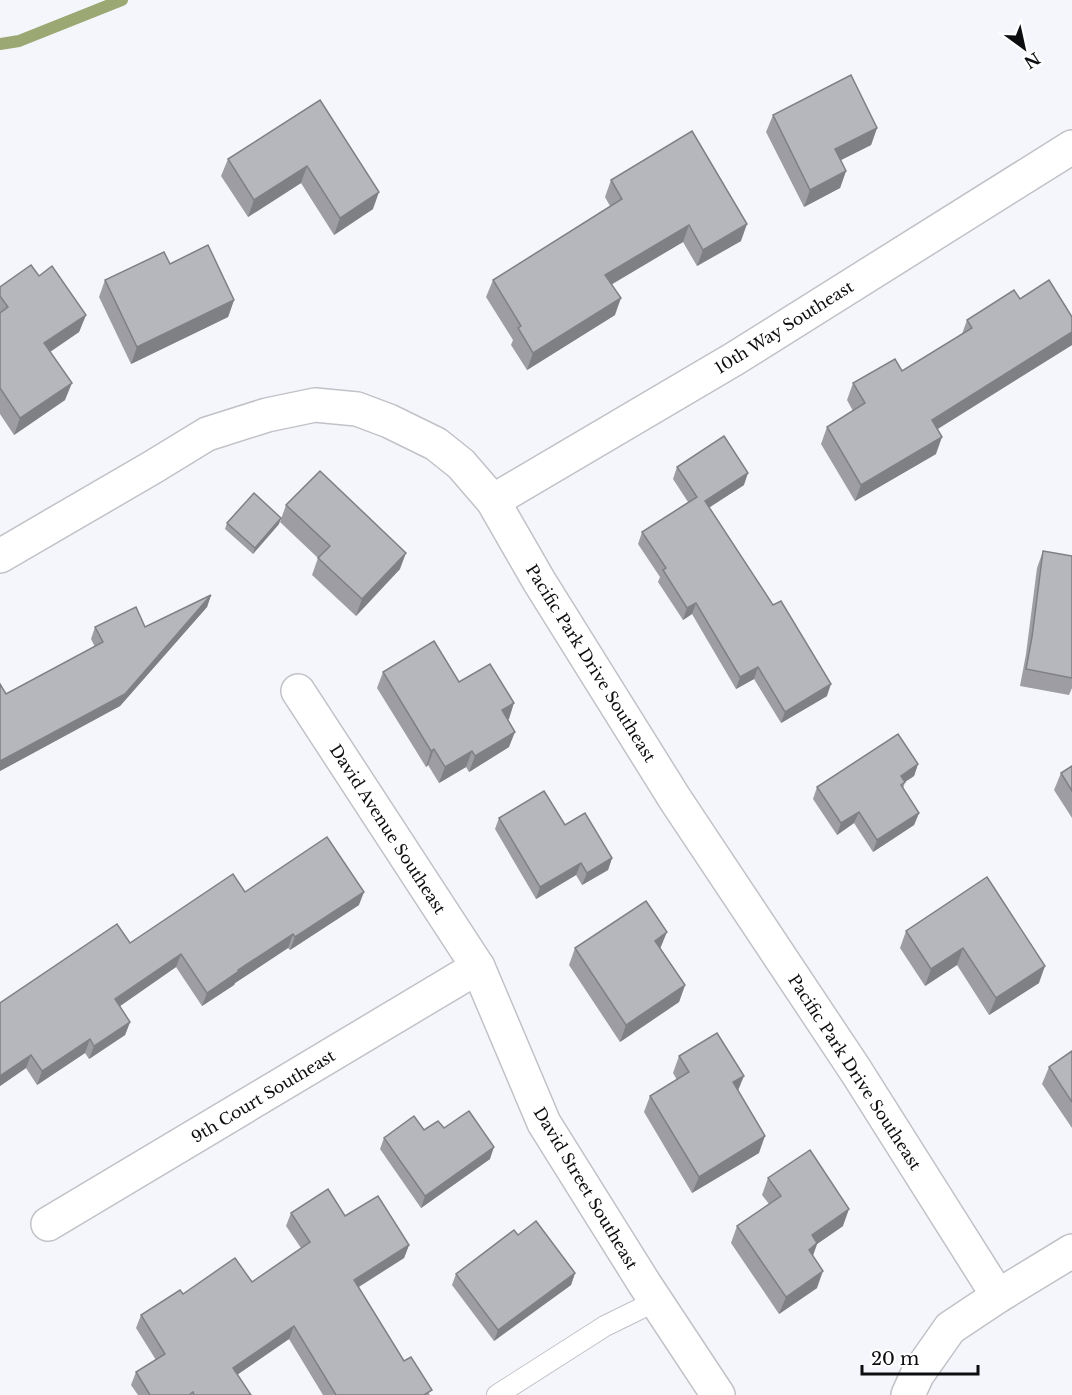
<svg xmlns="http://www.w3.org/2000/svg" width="1072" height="1395" font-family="'Libre Baskerville',serif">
  <rect width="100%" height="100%" fill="#f5f6fc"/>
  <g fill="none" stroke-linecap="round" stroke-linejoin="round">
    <polyline stroke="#9ca873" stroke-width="12" points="0,44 19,41 122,0"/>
    <defs>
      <polyline id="service" points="497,1395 605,1326 656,1301"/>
      <g id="minor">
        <polyline points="493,501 734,359 1072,147"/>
        <polyline points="0,556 153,467 207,434 267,415 315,405 357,409 389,421 436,444 461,464 493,501 539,581 675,799 856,1071 998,1296"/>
        <polyline points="298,691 478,967 544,1123 644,1283 718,1395"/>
        <polyline points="48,1224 478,967"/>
        <polyline points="908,1395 917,1375 950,1328 998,1296 1072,1251"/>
      </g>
    </defs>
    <use href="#service" stroke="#c1c2c8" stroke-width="22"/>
    <use href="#minor" stroke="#c1c2c8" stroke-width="36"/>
    <use href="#service" stroke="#fff" stroke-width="20"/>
    <use href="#minor" stroke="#fff" stroke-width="33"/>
  </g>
  <g fill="#9d9da3">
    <polygon points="320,100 373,209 334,235 301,183 248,217 221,176 228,159"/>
    <polygon points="773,115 877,128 871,145 841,160 846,171 840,188 804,207 766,132"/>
    <polygon points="611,180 741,241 697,266 683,242 611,284 615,315 527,370 511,345 513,340 486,297 493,280 610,206 605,197"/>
    <polygon points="170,264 234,300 228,317 131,364 99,297 105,280"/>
    <polygon points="39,276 86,315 79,332 50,352 65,400 14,435 0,414 0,287"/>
    <polygon points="1020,299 1072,317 1072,345 937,429 936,454 855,501 821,444 827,427 853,411 847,400 853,383 902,371 962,334 967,320"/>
    <polygon points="677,467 744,485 709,507 827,696 781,723 754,679 736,689 692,614 683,620 658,582 660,577 638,544 642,532 688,502 673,479"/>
    <polygon points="286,505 400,569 356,616 312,575 318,558 280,522"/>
    <polygon points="227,523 279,524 253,554 225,529"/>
    <polygon points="1043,551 1072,556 1072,688 1069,695 1020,686 1026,654 1037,568"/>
    <polygon points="211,595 207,607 120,706 0,771 0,684 6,694 95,647 91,639 95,627 145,627"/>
    <polygon points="383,672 459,682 509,719 508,719 509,747 469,772 466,767 439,783 428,765 426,767 377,688"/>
    <polygon points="918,764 914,776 905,782 903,789 919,813 914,825 873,852 854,823 837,835 813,799 817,787"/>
    <polygon points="1072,766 1072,818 1054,790 1061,773"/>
    <polygon points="499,818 565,825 612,858 608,870 582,885 576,875 536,899 495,829"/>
    <polygon points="987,877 1039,983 989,1015 957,965 925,986 900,948 906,931"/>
    <polygon points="245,892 359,905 290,950 288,948 235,983 234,985 202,1006 176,967 120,1006 130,1022 125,1035 89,1059 85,1053 37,1085 26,1068 0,1086 0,1003"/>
    <polygon points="575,948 661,949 685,985 679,1002 620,1042 569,965"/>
    <polygon points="1072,1051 1072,1128 1042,1084 1049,1067"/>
    <polygon points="679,1056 738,1091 759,1153 692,1193 644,1112 650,1096 677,1080 673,1073"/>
    <polygon points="444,1128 490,1159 421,1208 380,1149 384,1138 424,1130"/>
    <polygon points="768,1178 843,1226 817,1244 813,1256 817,1288 779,1314 731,1243 737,1226 769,1204 762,1195"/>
    <polygon points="291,1213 345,1216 409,1245 404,1258 359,1287 404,1361 430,1395 323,1395 289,1339 237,1375 251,1395 138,1395 131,1385 136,1372 156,1360 136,1328 141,1315 183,1294 252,1282 301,1248 286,1226"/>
    <polygon points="518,1235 575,1273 571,1285 494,1341 452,1285 456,1274"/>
  </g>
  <g fill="#7f8084">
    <polygon points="877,128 871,145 829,166 835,149"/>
    <polygon points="307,166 301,183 248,217 254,200"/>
    <polygon points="846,171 840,188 804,207 810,190"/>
    <polygon points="379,192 373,209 334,235 340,218"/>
    <polygon points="747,224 741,241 697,266 703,250"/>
    <polygon points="689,225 683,242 599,292 605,275"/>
    <polygon points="621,298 615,315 527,370 533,353"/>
    <polygon points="234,300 228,317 131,364 137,347"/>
    <polygon points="86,315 79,332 38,360 44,343"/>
    <polygon points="1072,332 1072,345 925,437 932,420"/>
    <polygon points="72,383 65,400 14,435 20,418"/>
    <polygon points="942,437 936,454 855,501 861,485"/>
    <polygon points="748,473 744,485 701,513 705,501"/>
    <polygon points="281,518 279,524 253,554 255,548"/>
    <polygon points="406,553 400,569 356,616 362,599"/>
    <polygon points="211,595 207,607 120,706 0,771 0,761"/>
    <polygon points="696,603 692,614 683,620 687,608"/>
    <polygon points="758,667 754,679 736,689 740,677"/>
    <polygon points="831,684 827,696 781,723 785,712"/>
    <polygon points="514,703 509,719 496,726 502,710"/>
    <polygon points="515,732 509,747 469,772 475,756"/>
    <polygon points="434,749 428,765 426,767 431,751"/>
    <polygon points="472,751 466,767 439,783 445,767"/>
    <polygon points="918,764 914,776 897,787 901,776"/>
    <polygon points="859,812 854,823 837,835 841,823"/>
    <polygon points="919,813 914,825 873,852 877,840"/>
    <polygon points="612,858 608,870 582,885 587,873"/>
    <polygon points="581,863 576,875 536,899 540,887"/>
    <polygon points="364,892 359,905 290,950 295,937"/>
    <polygon points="667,932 660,949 655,941"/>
    <polygon points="293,934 288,948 235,983 234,985 202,1006 207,993 238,970"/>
    <polygon points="963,948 957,965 925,986 931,969"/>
    <polygon points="181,954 176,967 110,1013 115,999"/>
    <polygon points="1045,966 1039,983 989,1015 996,998"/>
    <polygon points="685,985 679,1002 620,1042 626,1025"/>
    <polygon points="130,1022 125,1035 89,1059 94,1046"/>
    <polygon points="90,1039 85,1053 37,1085 42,1071"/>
    <polygon points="31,1055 26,1068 0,1086 0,1076"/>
    <polygon points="744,1076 737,1093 733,1082"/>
    <polygon points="765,1136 759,1153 692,1193 699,1177"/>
    <polygon points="494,1147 490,1159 421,1208 425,1196"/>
    <polygon points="849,1209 843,1226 817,1244 811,1260 803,1267 812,1235"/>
    <polygon points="409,1245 404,1258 350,1292 354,1280"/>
    <polygon points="823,1271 817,1288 779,1314 786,1297"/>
    <polygon points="575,1273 571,1285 494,1341 498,1330"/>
    <polygon points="294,1326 289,1339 228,1381 233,1368"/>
  </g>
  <g fill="#b6b7bd" stroke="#7f8084" stroke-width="1.5">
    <polygon points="851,75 877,128 835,149 846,171 810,190 773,115"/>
    <polygon points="320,100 379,192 340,218 307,166 254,200 228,159"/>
    <polygon points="692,131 747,224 703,250 689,225 605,275 621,298 533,353 518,328 521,326 493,280 622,199 611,180"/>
    <polygon points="208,245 234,300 137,347 105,280 164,252 170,264"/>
    <polygon points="31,265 39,276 52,266 86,315 44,343 72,383 20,418 0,388 0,313 8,307 0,296 0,287"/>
    <polygon points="1049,280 1072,317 1072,332 932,420 942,437 861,485 827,427 865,403 853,383 895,359 902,371 972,328 967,320 1014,290 1020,299"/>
    <polygon points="724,436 748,473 705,501 773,605 781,601 831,684 785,712 758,667 740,677 696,603 687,608 663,570 666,568 642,532 697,497 677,467"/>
    <polygon points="320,471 406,553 362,599 318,558 330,546 286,505"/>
    <polygon points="254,493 281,518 255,548 227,523"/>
    <polygon points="1043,551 1072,556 1072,678 1026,669 1032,637"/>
    <polygon points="211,595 125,694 0,761 0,684 6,694 103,642 95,627 136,607 145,627"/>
    <polygon points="434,641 459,682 490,664 514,703 502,710 515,732 475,756 472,751 445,767 434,749 431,751 383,672"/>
    <polygon points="898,734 918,764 901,776 905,782 901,785 919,813 877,840 859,812 841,823 817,787"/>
    <polygon points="1072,766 1072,791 1061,773"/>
    <polygon points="544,791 565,825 585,813 612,858 587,873 581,863 540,887 499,818"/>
    <polygon points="327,837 364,892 295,937 293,934 238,970 239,971 207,993 181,954 115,999 130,1022 94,1046 90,1039 42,1071 31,1055 0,1076 0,1003 117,924 130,943 233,874 245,892"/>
    <polygon points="987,877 1045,966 996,998 963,948 931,969 906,931"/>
    <polygon points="646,901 667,932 655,941 685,985 626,1025 575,948"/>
    <polygon points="717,1033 744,1076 733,1082 765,1136 699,1177 650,1096 689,1072 679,1056"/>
    <polygon points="1072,1051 1072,1102 1049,1067"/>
    <polygon points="469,1111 494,1147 425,1196 384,1138 414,1116 424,1130 438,1121 444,1128"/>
    <polygon points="810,1150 849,1209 812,1235 817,1243 809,1250 823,1271 786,1297 737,1226 781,1196 768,1178"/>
    <polygon points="328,1189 345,1216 378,1196 409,1245 354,1280 404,1361 411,1357 432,1390 424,1395 336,1395 294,1326 233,1368 251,1395 194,1395 193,1392 189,1395 150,1395 136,1372 165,1354 141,1315 180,1290 183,1294 235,1258 252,1282 310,1242 291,1213"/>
    <polygon points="536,1221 575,1273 498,1330 456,1274 514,1230 518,1235"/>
  </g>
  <g text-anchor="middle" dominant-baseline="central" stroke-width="5" stroke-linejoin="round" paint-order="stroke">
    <g font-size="16" fill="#0d0e10" stroke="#fff">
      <text transform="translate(784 327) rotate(-32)">10th Way Southeast</text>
      <text transform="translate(591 663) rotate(58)">Pacific Park Drive Southeast</text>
      <text transform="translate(388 829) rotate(57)">David Avenue Southeast</text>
      <text transform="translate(855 1072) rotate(57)">Pacific Park Drive Southeast</text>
      <text transform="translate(263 1096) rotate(-31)">9th Court Southeast</text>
      <text transform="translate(586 1188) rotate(59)">David Street Southeast</text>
    </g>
  </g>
  <g transform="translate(1024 48) rotate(147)" stroke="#ffffff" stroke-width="4.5" paint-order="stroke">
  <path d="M0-4.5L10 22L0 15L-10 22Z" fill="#0d0e10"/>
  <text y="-9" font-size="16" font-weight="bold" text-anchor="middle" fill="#0d0e10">N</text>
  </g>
  <path d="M862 1365v9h116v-9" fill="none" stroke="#0d0e10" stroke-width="3"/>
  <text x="871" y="1365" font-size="18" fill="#0d0e10" stroke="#ffffff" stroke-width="4.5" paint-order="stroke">20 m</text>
</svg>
